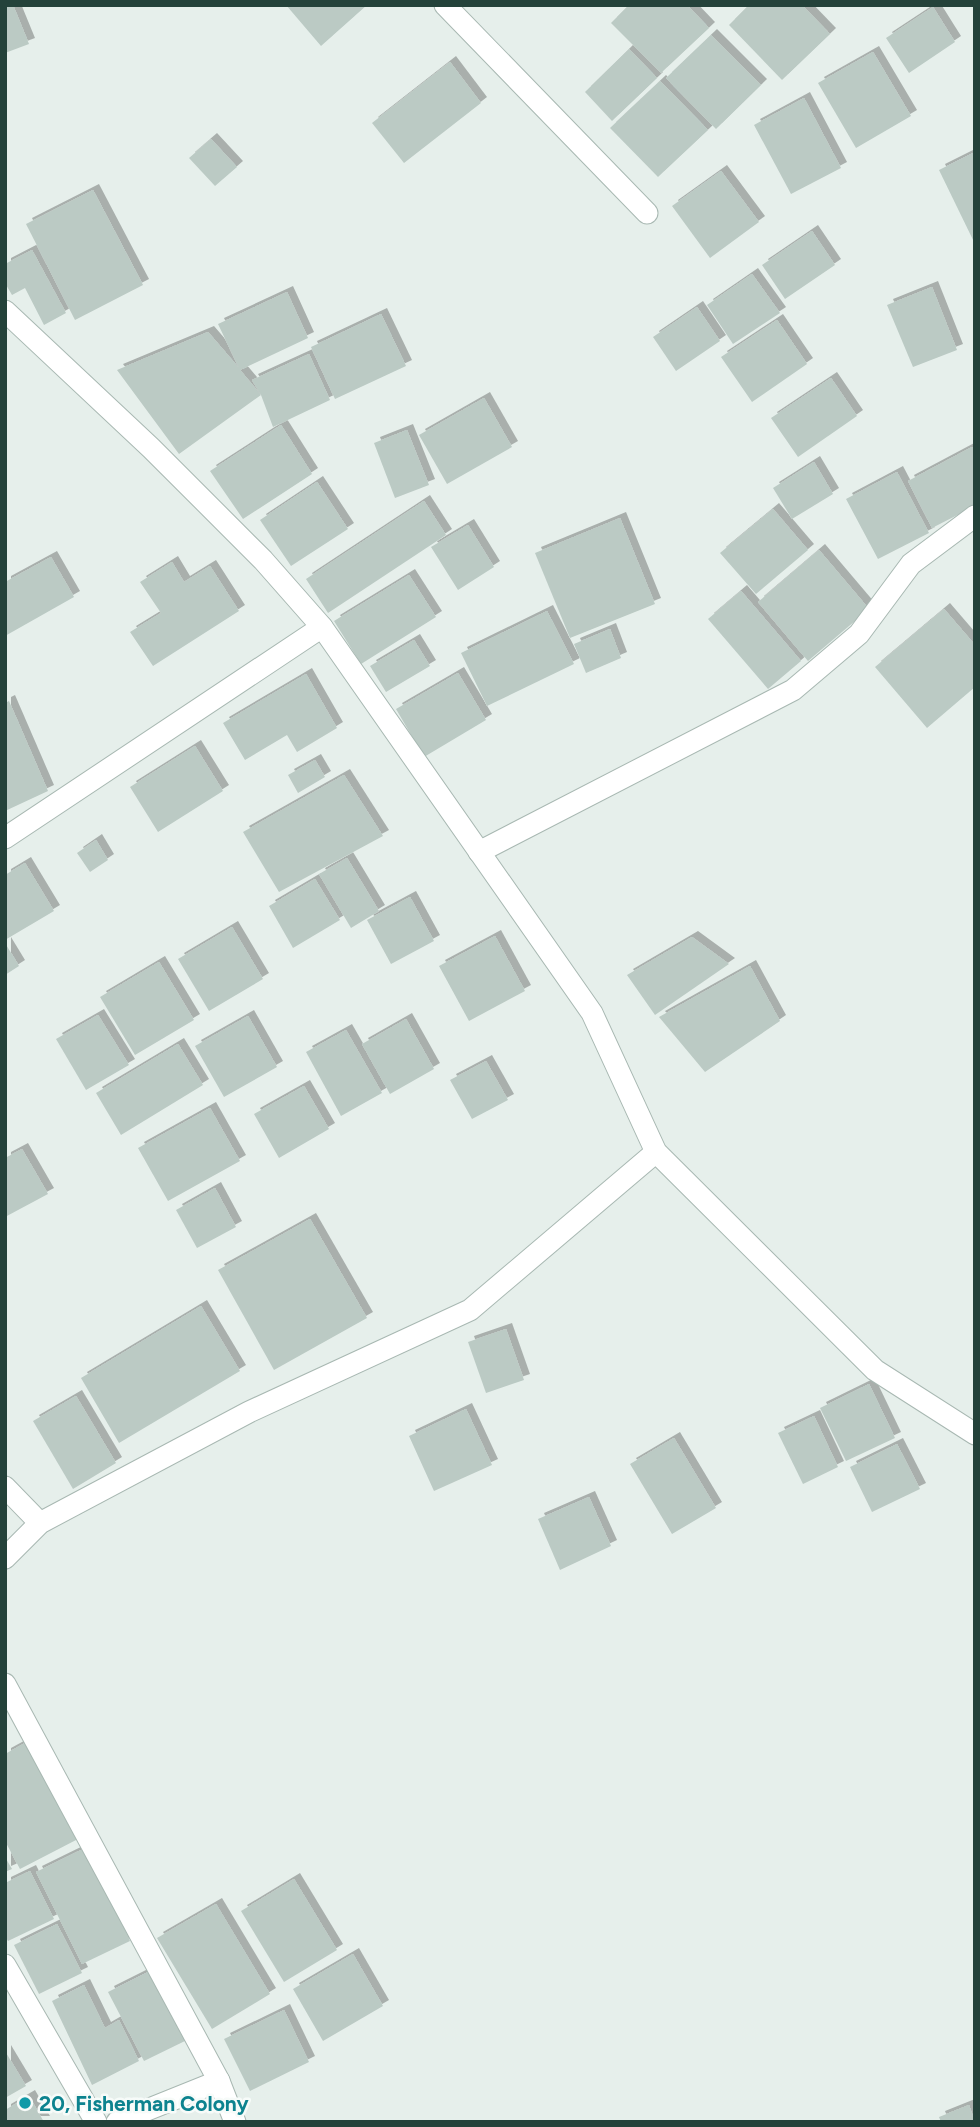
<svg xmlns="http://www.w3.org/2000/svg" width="980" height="2127" font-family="Figtree,sans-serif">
  <defs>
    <filter id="shadow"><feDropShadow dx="6" dy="-6" stdDeviation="0" flood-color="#0004"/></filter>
  </defs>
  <rect width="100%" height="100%" fill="#e6efeb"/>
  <g fill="#bbcac4" filter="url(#shadow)">
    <polygon points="5,5 13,5 29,44 5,53"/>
    <polygon points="286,5 367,5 321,46"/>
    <polygon points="629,5 687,5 709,28 661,73 611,23"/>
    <polygon points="749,5 802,5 830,34 782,80 729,25"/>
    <polygon points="933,7 955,42 909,73 886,38"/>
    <polygon points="711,35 761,85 716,129 666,78"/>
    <polygon points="629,49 657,78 612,121 585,92"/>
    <polygon points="873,52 911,116 856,148 818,83"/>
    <polygon points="450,62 481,103 404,163 372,123"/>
    <polygon points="660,81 708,130 658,177 610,128"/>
    <polygon points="804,98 841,168 791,194 754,125"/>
    <polygon points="211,139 237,167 215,186 189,158"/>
    <polygon points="975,152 975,244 939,170"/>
    <polygon points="721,171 759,222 710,258 672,206"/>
    <polygon points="93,190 143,285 75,320 26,224"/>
    <polygon points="812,231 835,265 785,299 762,265"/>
    <polygon points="32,250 66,313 44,325 25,288 12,295 5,283 5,264"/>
    <polygon points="752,274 780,313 733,344 707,305"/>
    <polygon points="932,287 957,350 913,367 887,305"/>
    <polygon points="287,292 308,338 240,370 261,395 179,454 117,370 208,332 239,368 218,324"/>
    <polygon points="697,307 720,341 676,371 653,337"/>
    <polygon points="381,314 406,366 335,399 311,347"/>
    <polygon points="777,320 807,364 752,402 721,357"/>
    <polygon points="309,354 330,400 273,427 261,395 252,380"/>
    <polygon points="831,378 857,416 798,457 771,418"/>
    <polygon points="484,398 512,447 447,484 419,435"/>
    <polygon points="281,425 312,474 243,519 210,471"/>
    <polygon points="407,430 429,485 395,498 374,443"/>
    <polygon points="972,447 975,451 975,506 932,528 908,481"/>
    <polygon points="814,462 833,494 792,519 773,488"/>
    <polygon points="897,472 929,533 878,559 846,499"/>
    <polygon points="317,482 348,529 291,566 260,520"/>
    <polygon points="424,501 446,535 328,613 306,579"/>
    <polygon points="773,509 808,550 756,594 720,553"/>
    <polygon points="620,518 655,604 570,638 535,553"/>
    <polygon points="468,525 494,567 458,590 431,547"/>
    <polygon points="819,550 869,609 808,661 758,602"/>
    <polygon points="51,557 74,597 5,636 5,582"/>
    <polygon points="172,562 184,582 210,566 239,611 153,666 130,632 161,613 140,582"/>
    <polygon points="409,575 436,617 361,664 334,621"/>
    <polygon points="741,591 801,661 768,689 708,619"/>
    <polygon points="944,609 975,645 975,687 927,728 875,667"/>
    <polygon points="547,611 574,664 487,706 461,653"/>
    <polygon points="610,629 621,658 586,673 574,644"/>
    <polygon points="414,640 430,666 386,692 370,666"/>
    <polygon points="458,673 486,720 424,757 396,709"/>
    <polygon points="306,674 337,728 297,752 287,735 245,760 223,723"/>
    <polygon points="9,701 48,791 5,811 5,703"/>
    <polygon points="195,746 223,791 158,832 130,787"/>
    <polygon points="315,760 325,777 298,793 288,775"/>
    <polygon points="344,775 383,836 279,892 243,832"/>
    <polygon points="96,840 108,860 90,872 77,853"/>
    <polygon points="347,858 379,911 351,928 319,874"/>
    <polygon points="25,863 54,911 5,940 5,875"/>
    <polygon points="315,879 340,920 293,948 269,906"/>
    <polygon points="410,897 434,941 391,964 367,920"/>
    <polygon points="232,927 263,979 209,1011 178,959"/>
    <polygon points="495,936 525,991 469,1021 439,966"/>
    <polygon points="692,937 729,964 655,1015 627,975"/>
    <polygon points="5,943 19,966 5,975"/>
    <polygon points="159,962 194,1020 135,1055 100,997"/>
    <polygon points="750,966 780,1021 705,1072 659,1017"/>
    <polygon points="98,1015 129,1065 86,1090 56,1039"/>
    <polygon points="248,1016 277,1067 224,1097 195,1046"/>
    <polygon points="406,1019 434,1069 390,1094 362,1044"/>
    <polygon points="346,1030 382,1093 341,1116 306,1052"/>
    <polygon points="178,1044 203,1085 121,1135 96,1093"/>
    <polygon points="486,1061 508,1100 472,1119 450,1080"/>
    <polygon points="304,1086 329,1129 279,1158 254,1114"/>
    <polygon points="210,1108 240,1161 168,1201 138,1148"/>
    <polygon points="22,1149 48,1194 5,1217 5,1158"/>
    <polygon points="215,1188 236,1227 197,1248 176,1210"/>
    <polygon points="310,1219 367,1318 274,1370 218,1270"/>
    <polygon points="201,1306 240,1371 119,1443 81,1378"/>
    <polygon points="506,1329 524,1380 486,1393 468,1342"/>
    <polygon points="869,1384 895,1438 846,1461 820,1408"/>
    <polygon points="76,1396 116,1463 73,1489 33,1421"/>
    <polygon points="466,1409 492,1465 434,1491 409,1436"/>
    <polygon points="814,1416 838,1467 803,1484 778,1433"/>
    <polygon points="674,1438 716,1508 672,1534 630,1464"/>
    <polygon points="897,1444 920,1489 872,1512 850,1467"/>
    <polygon points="589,1497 611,1546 560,1570 538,1519"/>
    <polygon points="27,1742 78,1839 20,1869 5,1841 5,1754"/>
    <polygon points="85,1848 130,1941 82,1964 36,1872"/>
    <polygon points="5,1857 12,1869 5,1872"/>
    <polygon points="30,1871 54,1919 8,1941 5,1936 5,1883"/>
    <polygon points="294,1879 337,1950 284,1982 241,1911"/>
    <polygon points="216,1904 270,1994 212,2029 157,1938"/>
    <polygon points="57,1924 82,1973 39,1994 14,1945"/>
    <polygon points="353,1954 383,2006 323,2041 293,1989"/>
    <polygon points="152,1970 187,2040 144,2061 108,1992"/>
    <polygon points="84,1985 105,2028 119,2020 139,2061 92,2085 52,2001"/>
    <polygon points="284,2010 309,2062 250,2091 224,2039"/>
    <polygon points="5,2051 26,2086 5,2098"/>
    <polygon points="29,2096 44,2122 5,2122 5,2110"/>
    <polygon points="969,2105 975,2122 941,2122 939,2117"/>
  </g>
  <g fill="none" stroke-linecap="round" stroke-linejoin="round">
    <defs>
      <g id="minor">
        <polyline points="445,5 647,213"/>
        <polyline points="5,311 151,448 263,560 322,627"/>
        <polyline points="5,838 322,627 592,1013 656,1152 875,1370 975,1434"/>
        <polyline points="479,852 793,690 859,634 911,564 975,516"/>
        <polyline points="5,1487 40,1523"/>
        <polyline points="5,1558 40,1523 249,1412 470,1310 656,1152"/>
        <polyline points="5,1684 219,2081 235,2122"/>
        <polyline points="5,1965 96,2122"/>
        <polyline points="117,2122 219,2081"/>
      </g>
    </defs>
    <use href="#minor" stroke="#a8b8b2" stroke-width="23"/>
    <use href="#minor" stroke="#fff" stroke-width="21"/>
  </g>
  <circle fill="#0f9aa8" stroke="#f7fbf9" stroke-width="2.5" cx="25" cy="2103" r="7"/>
  <g text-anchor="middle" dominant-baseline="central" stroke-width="5" stroke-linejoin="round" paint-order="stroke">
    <g font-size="21" font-weight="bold" fill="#0d838f" stroke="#f7fbf9" text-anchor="start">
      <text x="39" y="2103">20, Fisherman Colony</text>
    </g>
  </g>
  <rect width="980" height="2127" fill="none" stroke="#24423a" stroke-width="14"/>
</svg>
